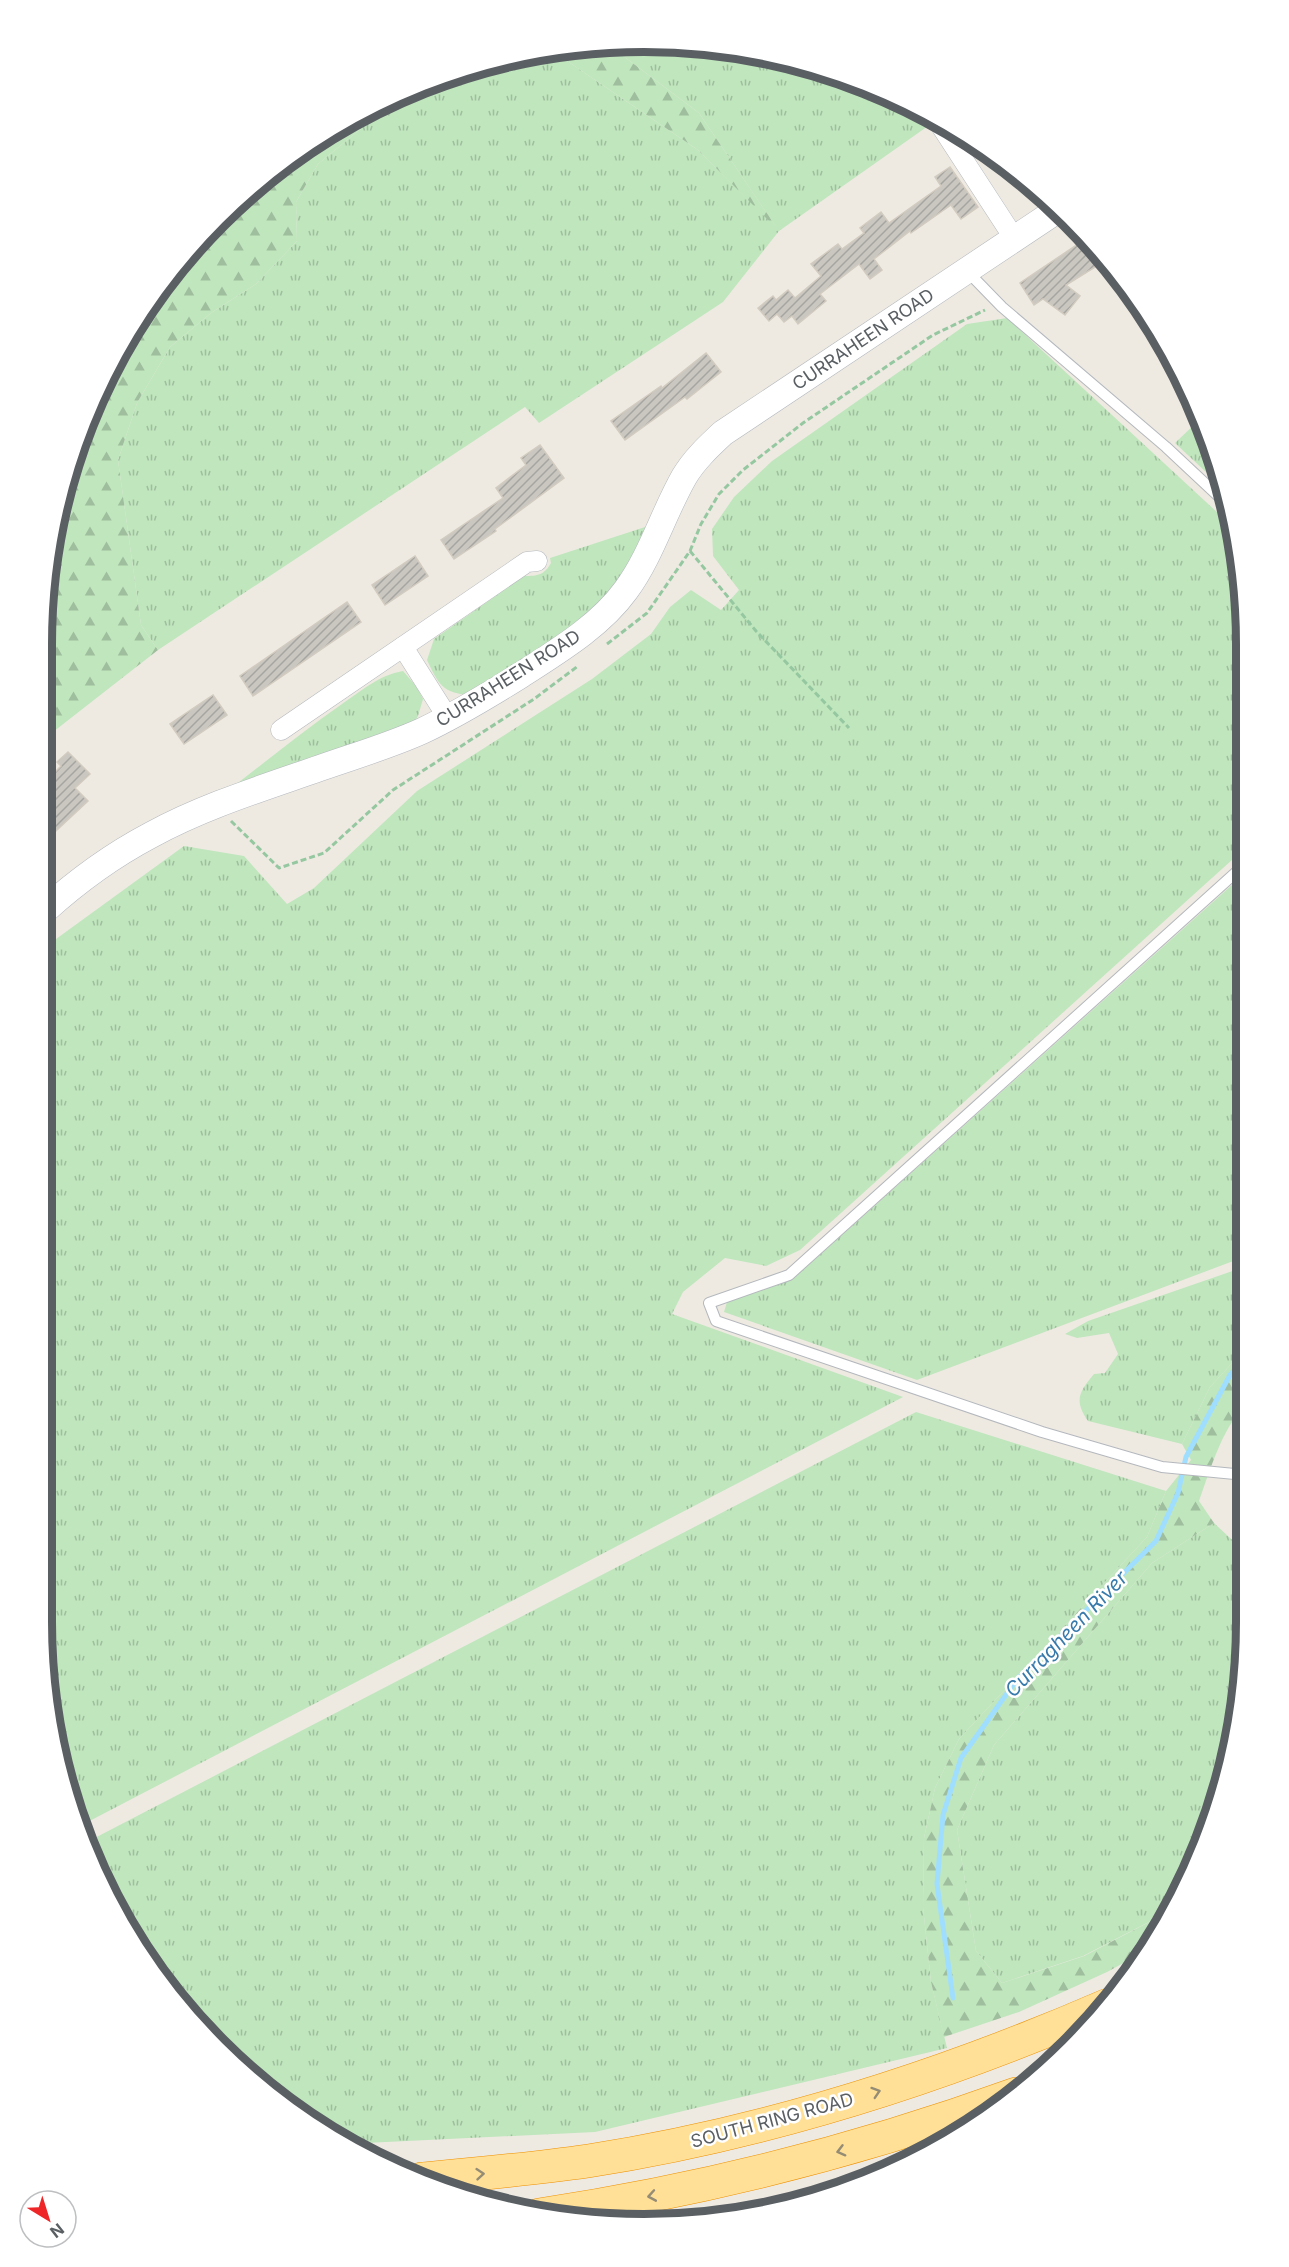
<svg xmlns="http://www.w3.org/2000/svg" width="1289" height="2267" font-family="Inter,sans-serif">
  <defs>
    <pattern id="grass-tufts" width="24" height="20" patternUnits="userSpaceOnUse" patternTransform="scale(1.5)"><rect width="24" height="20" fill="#c0e6bd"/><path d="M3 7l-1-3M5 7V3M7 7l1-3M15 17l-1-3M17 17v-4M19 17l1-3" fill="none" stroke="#9fbe9d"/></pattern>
    <pattern id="forest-firs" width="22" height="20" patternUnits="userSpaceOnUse" patternTransform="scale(1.5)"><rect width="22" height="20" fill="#c0e6bd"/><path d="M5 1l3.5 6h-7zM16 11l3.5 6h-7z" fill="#9fbe9d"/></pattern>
    <pattern id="building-hatch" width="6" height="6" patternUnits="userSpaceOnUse" patternTransform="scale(1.5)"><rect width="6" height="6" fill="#cac7c1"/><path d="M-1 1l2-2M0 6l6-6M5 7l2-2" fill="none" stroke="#a7a5a0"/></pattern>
  </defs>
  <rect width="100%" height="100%" fill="#eeeae2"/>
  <g fill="url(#grass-tufts)">
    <polygon points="606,43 723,47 838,74 938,119 779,231 723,302 539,423 525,407 158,650 141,625 118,460 137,403 170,347 211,313 256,284 297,241 296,202 318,164 402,95 489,62 554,52 698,150 776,227 699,113"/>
    <polygon points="1007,318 1232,526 1242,566 1243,850 800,1250 766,1266 725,1258 683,1292 672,1314 903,1397 78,1827 74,1816 47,1701 45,951 56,939 184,846 244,856 287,904 314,888 417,791 592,679 651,634 670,607 691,590 721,610 739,590 713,556 712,529 734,497 772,461 967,324"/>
    <polygon points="1200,419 1215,451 1224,489 1175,443"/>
    <path d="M645 527 646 541 592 615 471 695C442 694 438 683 427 660L434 639 524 576C538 576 544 575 551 563L550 558Z"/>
    <path d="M403 671 416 686 423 699 418 716 412 726 226 792C264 763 302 732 342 704 361 691 379 675 403 671Z"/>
    <polygon points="1243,875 1244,1257 917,1380 724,1312 727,1302 788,1280 804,1269"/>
    <path d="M1244 1267 1245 1349 1210 1387 1182 1444 1088 1421C1073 1400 1080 1391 1094 1374L1105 1373 1118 1354 1109 1333 1077 1338 1065 1334 1088 1321Z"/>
    <polygon points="916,1412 1166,1491 1147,1537 959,1739 935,1788 924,1838 923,1907 931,1982 947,2048 595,2132 345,2144 309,2123 219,2049 166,1989 104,1889 85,1843"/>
    <polygon points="1214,1523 1245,1552 1246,1662 1215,1816 1172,1910 1083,1956 1002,1983 976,1951 957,1830 994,1745 1152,1563"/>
  </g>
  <g fill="url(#forest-firs)">
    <polygon points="606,43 699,113 779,231 698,150 554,52"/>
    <polygon points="402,95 318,164 296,202 297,241 256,284 211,313 170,347 137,403 118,460 141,625 158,650 44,739 43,605 74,451 123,343 192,247 278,166 378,104"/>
    <path d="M1245 1349V1405C1221 1431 1211 1468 1199 1501L1214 1523 1152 1563 994 1745 957 1830 976 1951 1002 1983 1084 1956 1172 1910 1166 1924 1149 1949 1107 1972 1019 2012 944 2037 931 1982 923 1907 924 1838 935 1788 959 1739 1147 1537 1166 1491 1191 1460 1182 1444 1210 1387Z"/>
  </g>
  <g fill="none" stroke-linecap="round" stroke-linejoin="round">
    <polyline stroke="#a0deff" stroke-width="5" points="953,1998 937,1884 943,1815 961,1758 1018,1678 1156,1541 1178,1493 1186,1457 1230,1375 1245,1358"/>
  </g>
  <g fill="url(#building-hatch)" stroke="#d2cbc0" stroke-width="1.5">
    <polygon points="950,167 978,207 961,219 951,205 911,233 910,231 874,259 882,270 870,279 859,264 820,294 826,301 798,324 792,316 784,322 777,314 769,321 758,308 773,296 776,300 788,290 795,298 821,276 811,264 838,244 842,249 864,233 860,228 881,212 889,223 941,186 935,177"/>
    <polygon points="1087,238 1097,251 1093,253 1100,264 1066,285 1080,296 1065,315 1043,299 1034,305 1020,283"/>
    <polygon points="706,353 721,372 687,399 685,397 625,440 611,421 661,386 662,388"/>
    <polygon points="540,445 564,478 495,529 496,531 454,559 441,540 503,498 496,488 526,465 521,458"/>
    <polygon points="415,556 428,576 385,605 372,585"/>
    <polygon points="347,602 361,622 253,696 240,676"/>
    <polygon points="213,695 227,715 184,744 170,724"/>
    <polygon points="68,752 90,774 75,788 88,801 44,842 44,783 61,766 57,762"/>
  </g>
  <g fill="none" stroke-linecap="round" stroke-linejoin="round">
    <defs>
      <g id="service">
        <polyline points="966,270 1002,307 1166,447 1228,505"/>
        <polyline points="1243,866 789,1275 709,1303 716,1321 1042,1432 1162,1467 1245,1475"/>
      </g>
      <g id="minor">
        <polyline points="936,118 1014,238"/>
        <polyline points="403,647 448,718"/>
        <polyline points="281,730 527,562 537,561"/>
      </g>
      <path id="tertiary" d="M44 911C76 882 113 855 151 835 204 806 263 788 320 768 354 756 389 746 422 731 456 715 489 695 521 675 558 651 600 626 626 590 651 556 663 514 684 477 694 460 708 447 723 433L1059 209"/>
      <g id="trunk">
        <path d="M422 2179C477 2174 533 2169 588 2161 767 2133 942 2077 1108 2005"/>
        <path d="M539 2215C706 2190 859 2151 1016 2094"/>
      </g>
    </defs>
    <use href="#service" stroke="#b4b8bd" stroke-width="12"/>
    <use href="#minor" stroke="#b4b8bd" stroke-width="21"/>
    <use href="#tertiary" stroke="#b4b8bd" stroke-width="27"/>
    <use href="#trunk" stroke="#ef9000" stroke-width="34"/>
    <g stroke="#95c8a0" stroke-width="3" stroke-dasharray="6 3" stroke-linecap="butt">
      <polyline points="690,551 756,631 849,728"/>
      <polyline points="607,644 647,613 690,551 701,524 719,494 743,470 803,423 933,335 985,310"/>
      <polyline points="231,821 279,868 324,853 393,790 534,699 578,666"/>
    </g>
    <use href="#service" stroke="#fff" stroke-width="10"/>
    <use href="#minor" stroke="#fff" stroke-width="20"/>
    <use href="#tertiary" stroke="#fff" stroke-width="26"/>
    <use href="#trunk" stroke="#ffe096" stroke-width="33"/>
  </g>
  <defs><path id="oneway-chevron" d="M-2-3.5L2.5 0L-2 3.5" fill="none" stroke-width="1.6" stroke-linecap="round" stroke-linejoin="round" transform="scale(1.5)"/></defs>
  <g stroke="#948c75">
    <use href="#oneway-chevron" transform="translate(876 2092) rotate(-18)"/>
    <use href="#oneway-chevron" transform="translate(841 2151) rotate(165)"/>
    <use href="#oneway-chevron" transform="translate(480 2174) rotate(-5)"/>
    <use href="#oneway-chevron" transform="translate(652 2196) rotate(170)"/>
  </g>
  <g text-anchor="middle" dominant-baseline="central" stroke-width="5" stroke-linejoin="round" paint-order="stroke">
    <g font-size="18" fill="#5a5f63" stroke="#fff">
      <text transform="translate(863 339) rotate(-34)">CURRAHEEN ROAD</text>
      <text transform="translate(508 678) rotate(-32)">CURRAHEEN ROAD</text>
      <text transform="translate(772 2120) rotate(-15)">SOUTH RING ROAD</text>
    </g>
    <g font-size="20" font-style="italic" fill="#387aab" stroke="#fff">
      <text transform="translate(1066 1634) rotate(-46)">Curragheen River</text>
    </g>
  </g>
  <path d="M0 0H1289V2267H0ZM644 52H644A592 592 0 0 1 1236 644V1622A592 592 0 0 1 644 2214H644A592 592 0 0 1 52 1622V644A592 592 0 0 1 644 52Z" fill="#fff" fill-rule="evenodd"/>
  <path fill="none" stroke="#5a5f63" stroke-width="8" d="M644 52H644A592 592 0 0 1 1236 644V1622A592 592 0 0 1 644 2214H644A592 592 0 0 1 52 1622V644A592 592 0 0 1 644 52Z"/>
  <g transform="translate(48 2219) rotate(142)"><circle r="28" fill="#ffffff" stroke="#bdbfc1" stroke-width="1.5"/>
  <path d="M0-4.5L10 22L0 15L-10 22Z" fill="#ef2628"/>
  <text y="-9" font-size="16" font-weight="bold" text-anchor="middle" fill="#5a5f63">N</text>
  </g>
</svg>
